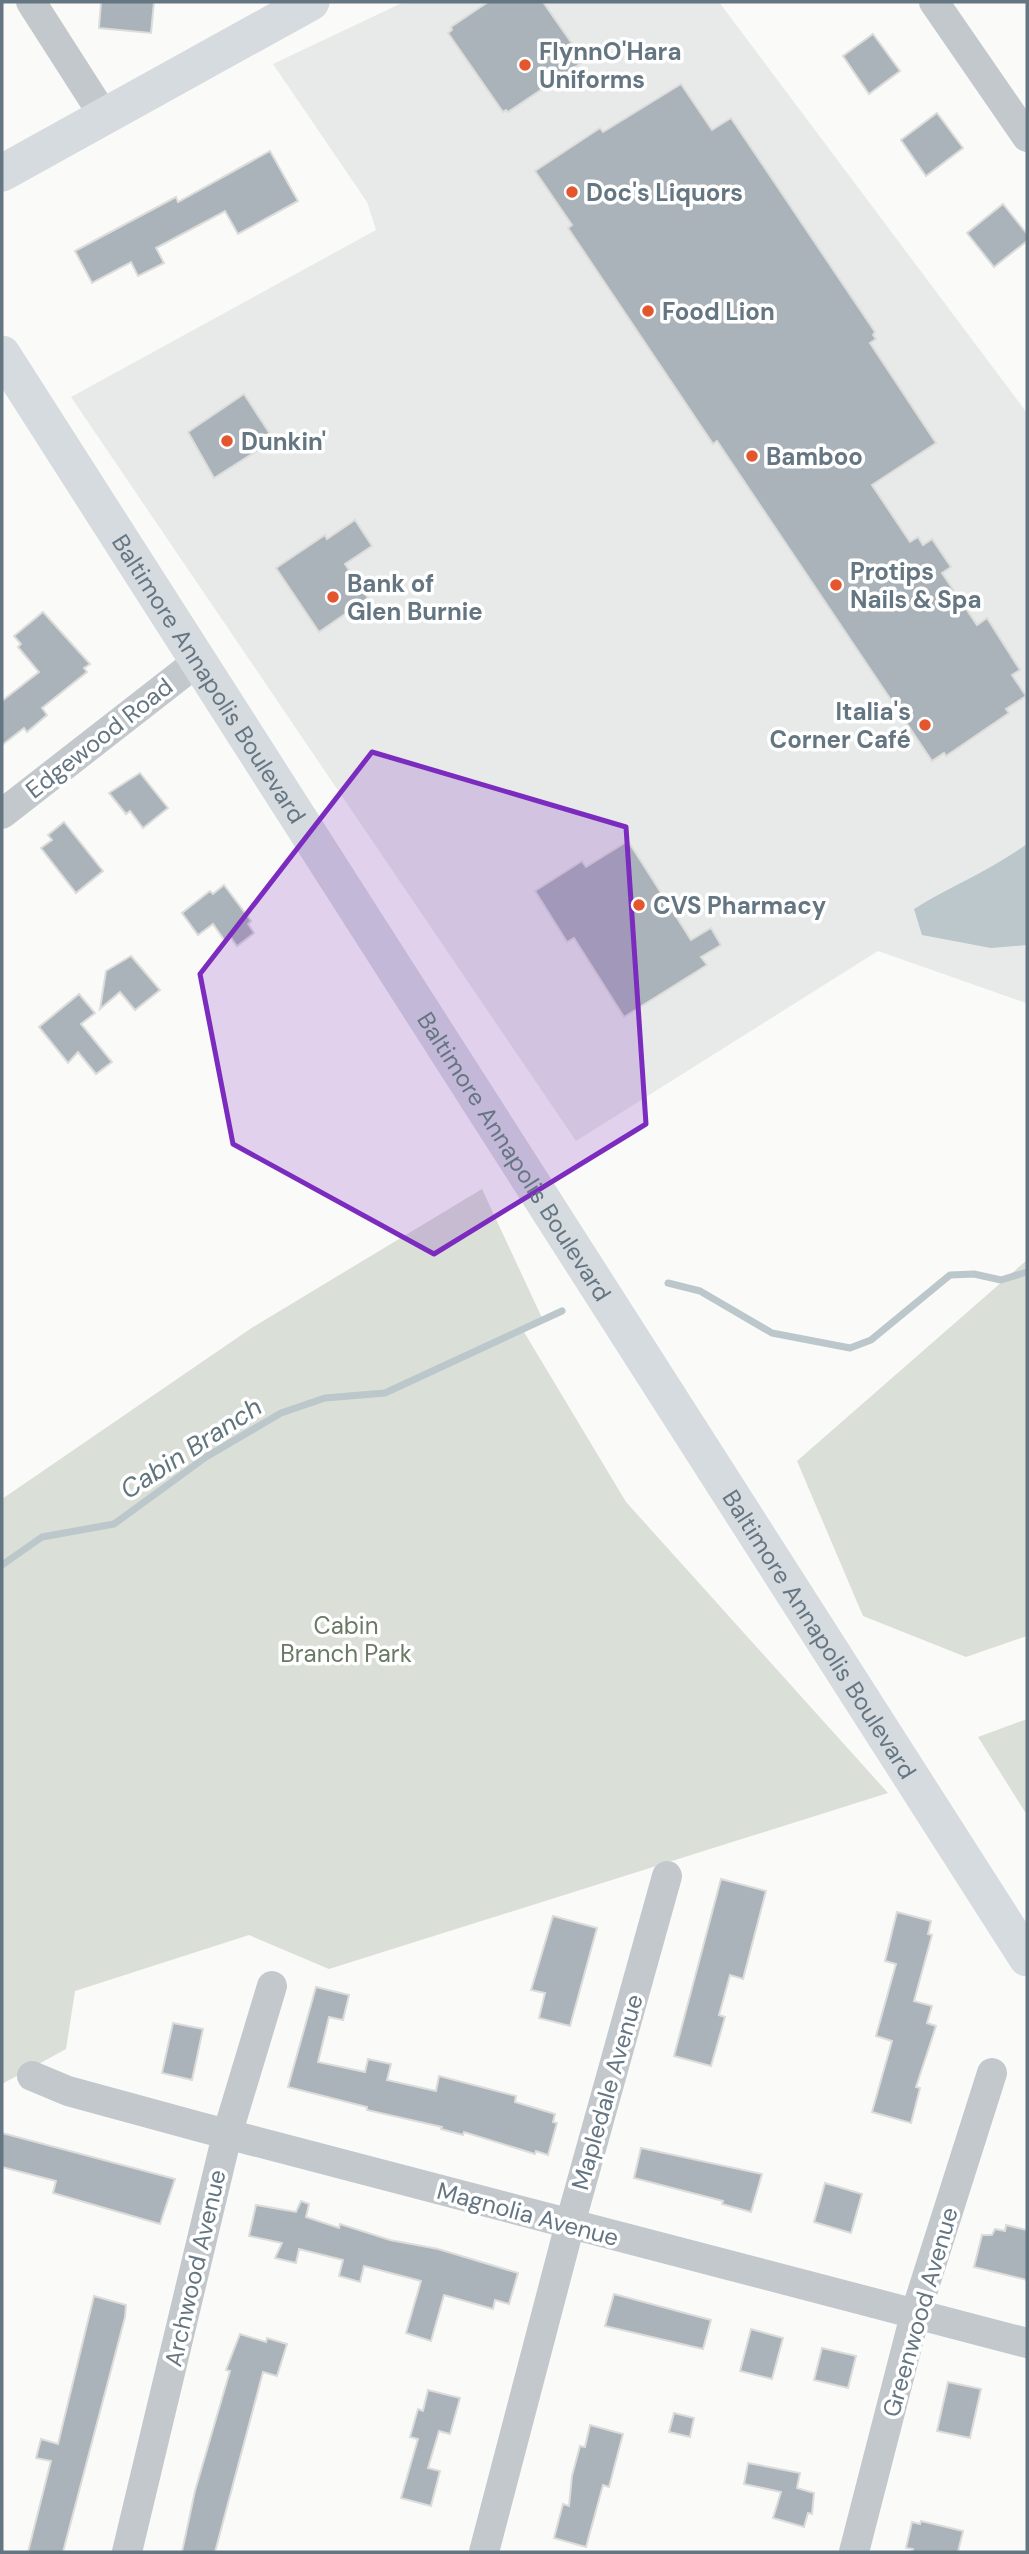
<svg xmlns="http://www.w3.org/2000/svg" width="1029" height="2554" font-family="'DM Sans',sans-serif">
  <rect width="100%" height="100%" fill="#fafaf8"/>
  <polygon fill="#e8e9e9" points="404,2 719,2 1027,413 1026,1003 878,951 576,1141 71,397 376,230 367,202 273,64"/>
  <g fill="#dadfd7">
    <polygon points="482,1189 543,1320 524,1332 626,1502 888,1793 329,1969 249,1935 75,1991 66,2049 2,2084 2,1499 253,1327"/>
    <polygon points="1027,1260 1027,1636 966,1657 863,1616 797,1461"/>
    <polygon points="1027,1719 1027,1815 978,1737"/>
  </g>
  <path fill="#bbc7cb" d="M1027 844V945L991 948 922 935 914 909C951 886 991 870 1027 844Z"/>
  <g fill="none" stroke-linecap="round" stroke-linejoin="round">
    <g stroke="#bbc7cb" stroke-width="7">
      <polyline points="668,1283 700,1291 772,1333 850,1348 871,1340 950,1275 974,1274 1001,1280 1027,1272"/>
      <polyline points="2,1565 42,1537 114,1524 206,1457 281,1413 325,1398 385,1393 562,1311"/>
    </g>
  </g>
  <g fill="#aab3b9" stroke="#dcdcda" stroke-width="2">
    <polygon points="101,2 154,2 151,33 99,28"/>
    <polygon points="488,2 543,2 584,61 508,112 506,110 503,112 448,33 452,30 451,27"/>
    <polygon points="873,34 900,71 869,94 843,56"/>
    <polygon points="681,84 712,130 731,118 875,332 873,335 876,339 870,343 936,443 872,485 910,542 918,537 923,545 932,539 951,567 942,573 977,625 987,618 1020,670 1012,675 1026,696 1006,709 1009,713 946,756 944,753 932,761 717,441 713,444 568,228 572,225 535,171 600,128 603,132"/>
    <polygon points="937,113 963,148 926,176 901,140"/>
    <polygon points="270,151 298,201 238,234 225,211 156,248 164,263 138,276 131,262 92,283 75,251 176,197 178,202"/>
    <polygon points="1003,204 1027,234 1027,241 994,267 967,233"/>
    <polygon points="244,394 274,440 214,478 188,432"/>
    <polygon points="355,520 372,546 345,564 368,598 319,632 276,568 325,535 327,539"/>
    <polygon points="43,612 90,664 84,668 87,672 42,708 47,715 27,732 24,728 2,745 2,701 39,672 18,647 21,644 14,636"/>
    <polygon points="140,773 168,808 143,828 130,811 126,814 109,793"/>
    <polygon points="64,822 103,871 76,893 41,848 52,840 48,835"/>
    <polygon points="628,841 691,940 711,928 721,945 701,957 707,965 624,1017 574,938 567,942 535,891 582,861 586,867"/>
    <polygon points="224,885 251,921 248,924 254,933 237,946 230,936 225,941 213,924 198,935 182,913 210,891 213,894"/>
    <polygon points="131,956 160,990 135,1010 120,992 100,1009 106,971"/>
    <polygon points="79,994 95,1013 81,1024 112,1062 96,1074 78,1052 68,1063 39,1027"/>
    <polygon points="721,1879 766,1891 743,1979 730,1975 719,2015 725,2017 711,2066 674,2056"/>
    <polygon points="897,1912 931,1921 928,1934 932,1935 914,2001 932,2006 927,2023 936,2026 916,2087 920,2088 911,2123 872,2112 892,2041 876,2036 896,1964 885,1961"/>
    <polygon points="553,1916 597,1928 570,2026 539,2018 545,1993 531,1990"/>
    <polygon points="316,1987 349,1995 343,2020 329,2017 318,2062 365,2072 368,2059 391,2064 387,2080 436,2091 439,2076 516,2096 515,2102 555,2114 553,2122 557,2123 548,2155 536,2151 535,2154 464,2132 463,2135 441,2129 442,2127 367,2110 367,2107 288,2087"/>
    <polygon points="173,2023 203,2029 192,2080 162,2073"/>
    <polygon points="2,2133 175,2179 160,2224 53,2193 56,2181 2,2167"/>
    <polygon points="641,2148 762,2174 751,2212 722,2204 723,2201 634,2178"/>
    <polygon points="825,2183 862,2194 851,2233 814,2222"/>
    <polygon points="301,2201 309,2204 306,2217 339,2228 340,2224 390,2240 438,2249 518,2273 509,2304 495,2300 493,2309 444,2295 431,2341 406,2333 421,2281 364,2266 360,2282 339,2276 343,2260 299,2249 296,2263 275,2258 282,2243 249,2236 256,2205 296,2212"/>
    <polygon points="1006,2225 1027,2230 1027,2280 974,2267 982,2235 992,2235 995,2229 1005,2231"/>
    <polygon points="614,2294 711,2320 703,2349 605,2326"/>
    <polygon points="94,2296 126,2305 125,2317 63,2552 28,2552 51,2461 36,2458 41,2439 58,2444"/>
    <polygon points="751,2329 783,2338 772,2379 740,2371"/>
    <polygon points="240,2334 266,2342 267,2338 287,2344 277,2376 263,2372 215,2552 182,2552 195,2491 230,2371 226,2370"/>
    <polygon points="822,2348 856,2356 848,2388 814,2380"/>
    <polygon points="948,2382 981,2389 970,2438 937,2431"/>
    <polygon points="428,2390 460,2398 450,2434 439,2431 428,2468 440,2471 431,2506 401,2498 418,2439 410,2437 418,2409 423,2411"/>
    <polygon points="674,2413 694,2418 690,2437 669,2432"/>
    <polygon points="590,2425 623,2434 609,2487 603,2485 586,2547 554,2538 563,2504 569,2506 572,2476 580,2446 585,2447"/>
    <polygon points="748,2463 800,2473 797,2488 814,2493 812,2514 808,2513 804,2527 773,2518 781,2492 744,2484"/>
    <polygon points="921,2521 963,2531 958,2552 912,2552 913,2549 906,2548 912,2522 920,2524"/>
  </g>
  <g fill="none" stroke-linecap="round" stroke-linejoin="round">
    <g stroke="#c3c8cc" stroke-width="30">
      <polyline points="31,2 104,116"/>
      <polyline points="934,2 1027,137"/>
      <polyline points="2,814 197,662"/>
      <polyline points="32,2076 68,2091 200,2127 1027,2343"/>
      <polyline points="127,2552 227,2135 272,1986"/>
      <polyline points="484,2552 570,2224 667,1876"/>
      <polyline points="854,2552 915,2315 992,2073"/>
    </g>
    <g stroke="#d6dbdf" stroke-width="37">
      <polyline points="2,173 311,2"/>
      <path id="s1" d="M2 354 1027 1958"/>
    </g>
  </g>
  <path fill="#7b2cbf" fill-opacity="0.2" stroke="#7b2cbf" stroke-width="5" stroke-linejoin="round" d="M372 752 626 827 646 1124 434 1254 233 1144 200 974Z"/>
  <g fill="#e4572e" stroke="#fff" stroke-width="2.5">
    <circle cx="525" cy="65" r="7"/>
    <circle cx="572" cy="192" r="7"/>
    <circle cx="648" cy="311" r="7"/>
    <circle cx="227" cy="441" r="7"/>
    <circle cx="752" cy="456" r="7"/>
    <circle cx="836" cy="585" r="7"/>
    <circle cx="333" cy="597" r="7"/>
    <circle cx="925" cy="725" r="7"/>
    <circle cx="639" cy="905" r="7"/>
  </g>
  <g text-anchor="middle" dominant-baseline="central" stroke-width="7" stroke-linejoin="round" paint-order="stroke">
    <g font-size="24" font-weight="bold" fill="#657683" stroke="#fff" text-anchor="start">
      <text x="539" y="51">FlynnO'Hara<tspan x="539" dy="28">Uniforms</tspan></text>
      <text x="586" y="192">Doc's Liquors</text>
      <text x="662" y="311">Food Lion</text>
      <text x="241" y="441">Dunkin'</text>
      <text x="766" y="456">Bamboo</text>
      <text x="850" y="571">Protips<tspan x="850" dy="28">Nails &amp; Spa</tspan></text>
      <text x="347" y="583">Bank of<tspan x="347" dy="28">Glen Burnie</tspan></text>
      <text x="911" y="711" text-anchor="end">Italia's<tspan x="911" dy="28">Corner Café</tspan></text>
      <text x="653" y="905">CVS Pharmacy</text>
    </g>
    <g font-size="24" fill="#657683" stroke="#fff">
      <text stroke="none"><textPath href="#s1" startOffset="385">Baltimore Annapolis Boulevard</textPath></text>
      <text transform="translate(99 738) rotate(-38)">Edgewood Road</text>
      <text stroke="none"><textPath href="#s1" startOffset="952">Baltimore Annapolis Boulevard</textPath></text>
      <text stroke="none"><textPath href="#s1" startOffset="1519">Baltimore Annapolis Boulevard</textPath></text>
      <text transform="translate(607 2092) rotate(-74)">Mapledale Avenue</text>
      <text transform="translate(528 2214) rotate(15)">Magnolia Avenue</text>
      <text transform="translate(195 2268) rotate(-77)">Archwood Avenue</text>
      <text transform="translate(920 2312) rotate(-74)">Greenwood Avenue</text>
    </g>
    <g font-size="24" fill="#687a64" stroke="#fff">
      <text x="346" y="1625">Cabin<tspan x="346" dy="28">Branch Park</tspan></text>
    </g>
    <g font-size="26" font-style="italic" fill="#60757c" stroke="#fff">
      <text transform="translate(191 1448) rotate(-33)">Cabin Branch</text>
    </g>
  </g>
  <rect width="1029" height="2554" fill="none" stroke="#657683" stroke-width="7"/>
</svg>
